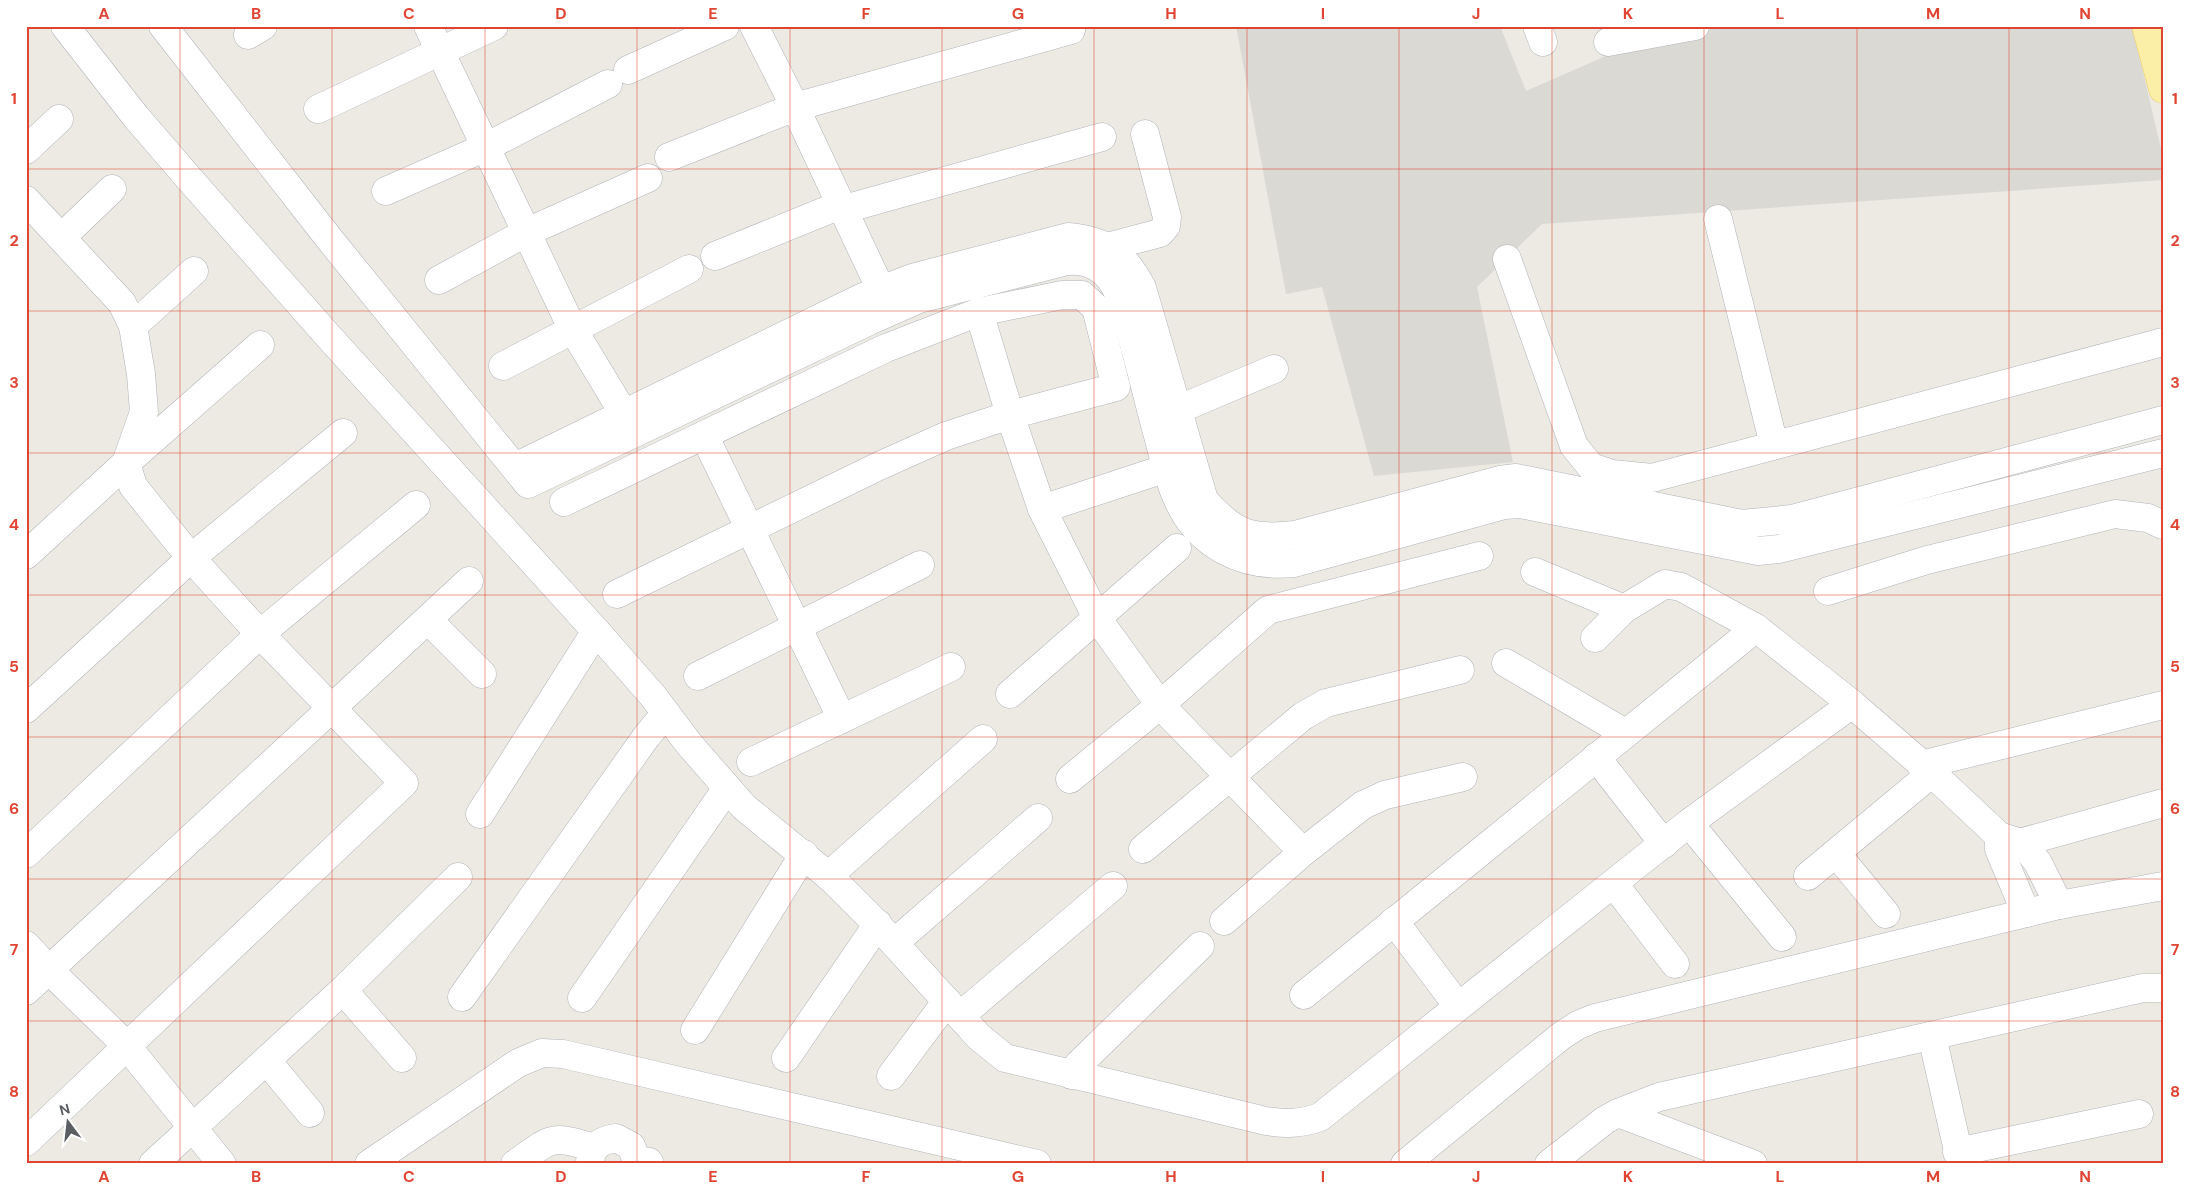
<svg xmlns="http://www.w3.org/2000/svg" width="2189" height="1190" font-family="'DM Sans',sans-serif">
  <rect width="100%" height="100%" fill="#eceae2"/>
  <polygon fill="#dbd9d4" points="1236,26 1500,26 1526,91 1624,48 1616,26 2132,26 2163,157 2163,180 1542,224 1477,287 1513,462 1374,476 1322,287 1286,294"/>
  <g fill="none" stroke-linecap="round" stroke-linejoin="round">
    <defs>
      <g id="minor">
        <path d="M65 26 136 117 193 183 329 337 596 631 653 696 689 744 744 807 831 878 873 920 979 1037 1005 1058 1266 1121C1286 1124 1301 1124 1320 1117L1689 823 1852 704 1932 773 1999 836 2018 842 2028 850 2038 863 2059 905"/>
        <path d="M163 26 331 241 528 484 869 321 919 299 1067 261C1090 259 1107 269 1117 290 1134 335 1144 385 1157 432 1163 454 1168 478 1177 498 1198 546 1243 568 1294 563L1504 505 1520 504 1758 551 1779 549 2163 453"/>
        <polyline points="428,26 572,328 624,414"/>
        <polyline points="754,26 795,107 881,290"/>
        <polyline points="1537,26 1543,42"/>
        <polyline points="248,35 263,26"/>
        <polyline points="1608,42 1695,26"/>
        <polyline points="628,70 725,26"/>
        <polyline points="318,109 494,26"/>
        <polyline points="26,150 59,119"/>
        <polyline points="669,157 795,107 1071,30"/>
        <polyline points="386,191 486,147 608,84"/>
        <polyline points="26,200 122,303 133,326 141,374 144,412 126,463 133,486 191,558 260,634 404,783 26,1142"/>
        <polyline points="841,210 1102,137"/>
        <polyline points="1718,219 1774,445"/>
        <polyline points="62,237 112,189"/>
        <polyline points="1107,247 1160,233 1166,226 1167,217 1145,134"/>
        <polyline points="715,256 840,205"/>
        <polyline points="1507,259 1574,446 1591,467 1612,474 1652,478 2163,342"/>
        <polyline points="439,280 527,232 648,178"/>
        <polyline points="979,312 1010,415 1042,509 1097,618 1160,705 1303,852"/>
        <polyline points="133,326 194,271"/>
        <polyline points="503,366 689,269"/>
        <polyline points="1177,410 1274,369"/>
        <polyline points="704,435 842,719"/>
        <path d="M515 467 863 297 912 278 1068 237C1106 240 1125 255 1142 288L1204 500C1234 534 1250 540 1295 535L1500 480 1516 478 1742 524 1792 519 2163 420"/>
        <polyline points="564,502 886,348 979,312 1062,295 1082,295 1096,308 1116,387 1010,415 946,436 879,466 617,594"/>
        <polyline points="1042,509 1167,468"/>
        <polyline points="26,555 126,463 260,345"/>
        <polyline points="1535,572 1624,609"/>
        <polyline points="1828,591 1927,560 2115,514 2148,518 2163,525"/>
        <polyline points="428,620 482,674"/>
        <polyline points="1595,638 1624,609 1665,584 1681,587 1756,628 1852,704"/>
        <polyline points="1506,663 1625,733"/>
        <polyline points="698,676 920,565"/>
        <polyline points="1010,694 1177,548"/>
        <polyline points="26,709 191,558 343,433"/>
        <polyline points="1596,757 1664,844"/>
        <polyline points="751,762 951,667"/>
        <polyline points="1921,765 2163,705"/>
        <polyline points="1070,779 1160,705 1268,610 1479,556"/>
        <polyline points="480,814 596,631"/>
        <polyline points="1689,823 1782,937"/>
        <polyline points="1999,836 1999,849 2026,913"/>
        <polyline points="2005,847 2163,803"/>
        <polyline points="1143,849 1303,716 1326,703 1460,670"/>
        <polyline points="1836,853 1886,914"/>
        <polyline points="26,854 260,634 416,505"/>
        <polyline points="828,876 983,739"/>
        <polyline points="1808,876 1932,773"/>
        <polyline points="1614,884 1675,964"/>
        <polyline points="1224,921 1303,852 1363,805 1385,795 1463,777"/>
        <polyline points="1394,921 1458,1006"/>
        <polyline points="894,943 1038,818"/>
        <polyline points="26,945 49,970 126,1045 222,1164"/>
        <polyline points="343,990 402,1058"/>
        <polyline points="26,991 469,581"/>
        <polyline points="1304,995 1756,628"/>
        <polyline points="462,997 646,737 666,713"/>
        <polyline points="582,998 727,788"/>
        <polyline points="960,1016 1113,886"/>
        <polyline points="695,1030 804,854"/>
        <polyline points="1932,1036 1961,1164"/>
        <polyline points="786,1058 878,924"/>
        <polyline points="267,1061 310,1113"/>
        <polyline points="1071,1075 1079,1064 1200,946"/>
        <polyline points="891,1076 947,1001"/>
        <polyline points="1618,1113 1753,1164"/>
        <polyline points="1957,1152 2139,1114"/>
        <polyline points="153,1164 343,990 458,877"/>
        <polyline points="369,1164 518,1063 542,1053 563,1054 1037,1164"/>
        <path d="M515 1164C552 1138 550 1134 594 1148"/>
        <path d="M590 1164C590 1147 601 1140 616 1138L631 1146 637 1161 649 1162 647 1164"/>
        <polyline points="1405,1164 1561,1036 1578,1025 1595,1018 2059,905 2163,886"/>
        <polyline points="1549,1164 1605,1120 1618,1113 1659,1097 2143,988 2163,988"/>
      </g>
      <polyline id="major" points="2146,26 2163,89"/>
    </defs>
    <use href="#minor" stroke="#b2b4b9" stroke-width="29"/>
    <use href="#major" stroke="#eac55d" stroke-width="29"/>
    <use href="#minor" stroke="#fff" stroke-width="28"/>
    <use href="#major" stroke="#fbefa8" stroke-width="28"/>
  </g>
  <path fill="none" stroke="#e04534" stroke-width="1" stroke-opacity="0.55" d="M180 26V1164M332 26V1164M485 26V1164M637 26V1164M790 26V1164M942 26V1164M1094 26V1164M1247 26V1164M1399 26V1164M1552 26V1164M1704 26V1164M1857 26V1164M2009 26V1164M26 169H2163M26 311H2163M26 453H2163M26 595H2163M26 737H2163M26 879H2163M26 1021H2163"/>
  <rect width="2189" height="1190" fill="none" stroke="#ffffff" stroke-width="55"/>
  <g transform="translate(68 1122) rotate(345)" stroke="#ffffff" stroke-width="4" paint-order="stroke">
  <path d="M0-4L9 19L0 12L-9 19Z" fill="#5a5d62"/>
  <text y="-8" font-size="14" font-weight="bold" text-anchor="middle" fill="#5a5d62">N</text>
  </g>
  <rect x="28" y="28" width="2134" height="1134" fill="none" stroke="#e04534" stroke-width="2"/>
  <g font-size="16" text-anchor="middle" font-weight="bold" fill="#e04534">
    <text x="104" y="19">A</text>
    <text x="256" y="19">B</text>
    <text x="409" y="19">C</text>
    <text x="561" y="19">D</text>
    <text x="713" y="19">E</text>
    <text x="866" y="19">F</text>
    <text x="1018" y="19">G</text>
    <text x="1171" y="19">H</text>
    <text x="1323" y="19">I</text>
    <text x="1476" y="19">J</text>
    <text x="1628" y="19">K</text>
    <text x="1780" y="19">L</text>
    <text x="1933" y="19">M</text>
    <text x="2085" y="19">N</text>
    <text x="14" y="104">1</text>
    <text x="2175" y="104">1</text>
    <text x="14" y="246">2</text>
    <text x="2175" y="246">2</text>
    <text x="14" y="388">3</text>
    <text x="2175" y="388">3</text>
    <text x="14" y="530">4</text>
    <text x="2175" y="530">4</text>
    <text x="14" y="672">5</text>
    <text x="2175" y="672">5</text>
    <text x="14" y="814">6</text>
    <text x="2175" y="814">6</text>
    <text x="14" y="955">7</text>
    <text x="2175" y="955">7</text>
    <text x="14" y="1097">8</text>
    <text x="2175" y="1097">8</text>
    <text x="104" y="1182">A</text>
    <text x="256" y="1182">B</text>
    <text x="409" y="1182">C</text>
    <text x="561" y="1182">D</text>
    <text x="713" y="1182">E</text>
    <text x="866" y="1182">F</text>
    <text x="1018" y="1182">G</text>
    <text x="1171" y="1182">H</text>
    <text x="1323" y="1182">I</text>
    <text x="1476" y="1182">J</text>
    <text x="1628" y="1182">K</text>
    <text x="1780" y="1182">L</text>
    <text x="1933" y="1182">M</text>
    <text x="2085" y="1182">N</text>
  </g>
</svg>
